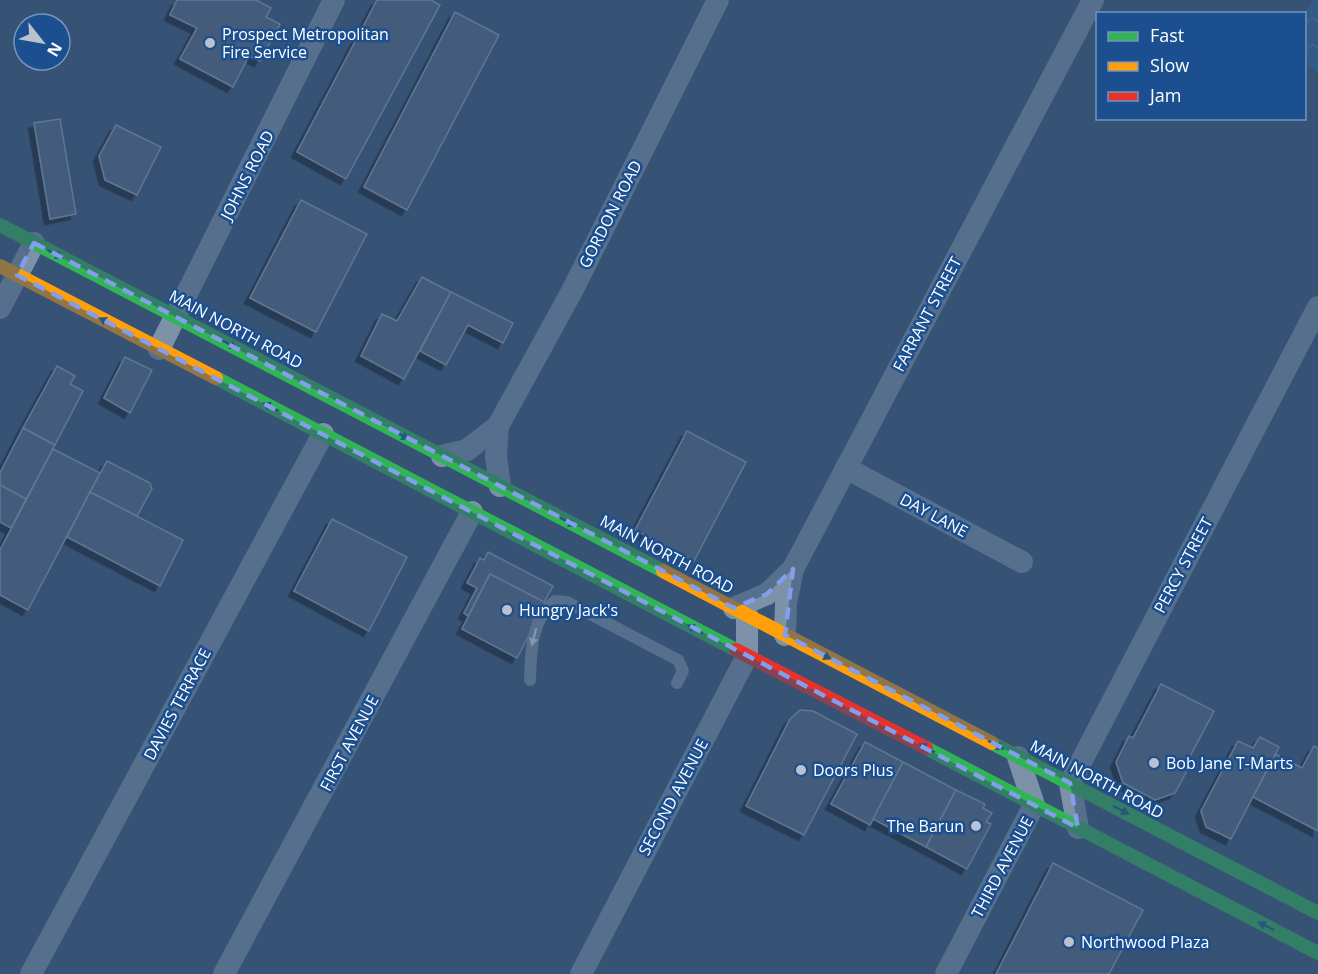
<svg xmlns="http://www.w3.org/2000/svg" width="1318" height="974" font-family="'Open Sans',sans-serif">
  <defs>
    <pattern id="park-crowns" width="20" height="18" patternUnits="userSpaceOnUse" patternTransform="scale(1.5)"><rect width="20" height="18" fill="#2f66a5"/><path d="M2 6a3 3 0 1 1 6 0M12 15a3 3 0 1 1 6 0" fill="none" stroke="#4e7db2"/></pattern>
    <filter id="shadow"><feDropShadow dx="-5.5" dy="5.5" stdDeviation="0" flood-color="#0009"/></filter>
  </defs>
  <rect width="100%" height="100%" fill="#365274"/>
  <polygon fill="url(#park-crowns)" points="1312,0 1318,0 1318,72 1305,64 1304,14"/>
  <g fill="#526984" stroke="#92a2b6" stroke-width="1.5" filter="url(#shadow)">
    <polygon points="177,0 256,0 271,8 266,17 280,24 260,61 249,56 233,87 180,59 197,28 170,15"/>
    <polygon points="377,0 431,0 440,5 346,179 297,152"/>
    <polygon points="455,12 499,35 407,210 364,187"/>
    <polygon points="60,119 76,214 50,219 34,123"/>
    <polygon points="116,125 161,147 137,195 105,180 99,156"/>
    <polygon points="301,200 367,234 316,332 250,298"/>
    <polygon points="422,277 451,292 404,379 361,356 382,314 397,321"/>
    <polygon points="451,292 513,323 503,343 468,325 446,365 420,351"/>
    <polygon points="125,357 152,370 130,413 104,398"/>
    <polygon points="57,366 75,376 70,384 83,391 55,445 23,428"/>
    <polygon points="23,428 55,445 26,499 0,485 0,473"/>
    <polygon points="687,431 746,462 694,561 635,530"/>
    <polygon points="53,449 100,473 28,610 0,595 0,550"/>
    <polygon points="107,461 150,483 152,489 137,516 90,492"/>
    <polygon points="0,485 26,499 11,528 0,522"/>
    <polygon points="90,492 183,540 160,586 67,537"/>
    <polygon points="332,519 407,557 369,631 294,591"/>
    <polygon points="488,552 553,586 544,602 490,574 468,616 464,613 477,588 467,583 480,558 484,560"/>
    <polygon points="490,574 546,603 517,658 462,629"/>
    <polygon points="1161,684 1214,711 1185,766 1189,767 1175,793 1155,800 1123,783 1116,762 1129,736 1133,738"/>
    <polygon points="800,710 813,711 857,734 804,835 746,806 790,719"/>
    <polygon points="1260,737 1279,747 1231,839 1206,827 1201,811 1238,741 1253,748"/>
    <polygon points="865,742 903,762 870,825 831,804"/>
    <polygon points="1314,746 1318,748 1318,831 1253,797 1276,754 1302,768"/>
    <polygon points="903,762 956,790 926,847 873,819"/>
    <polygon points="956,790 985,804 983,808 992,813 986,822 991,824 967,869 926,847"/>
    <polygon points="1053,863 1143,910 1109,974 996,974"/>
  </g>
  <g fill="none" stroke-linecap="round" stroke-linejoin="round">
    <path stroke="#7d92a8" stroke-width="12" d="M530 680C531 652 531 619 555 601L567 602 678 660 683 671 677 683"/>
    <g stroke="#7d92a8" stroke-width="22">
      <polyline points="0,308 34,243"/>
      <polyline points="159,349 334,0"/>
      <polyline points="498,426 496,456 500,486"/>
      <polyline points="442,456 467,450 498,426 572,291 718,0"/>
      <polyline points="846,468 1022,562"/>
      <polyline points="734,608 767,594 793,569"/>
      <polyline points="785,635 786,603 793,569 1093,0"/>
      <polyline points="1078,828 1070,783 1318,307"/>
      <polyline points="31,974 323,434"/>
      <polyline points="224,974 472,512"/>
      <polyline points="581,974 747,656 747,615"/>
      <polyline points="946,974 1034,805 1018,757"/>
    </g>
    <g stroke="#30b455" stroke-width="14">
      <polyline points="0,225 663,571"/>
      <polyline points="216,378 736,650"/>
      <polyline points="992,743 1318,913"/>
      <polyline points="926,748 1318,953"/>
    </g>
    <g stroke="#ff9f0a" stroke-width="14">
      <polyline points="0,266 216,378"/>
      <polyline points="663,571 992,743"/>
    </g>
    <polyline stroke="#e5322d" stroke-width="14" points="736,650 926,748"/>
  </g>
  <defs><path id="oneway-solid" d="M-6-.8H1V-3.2L6.5 0L1 3.2V.8H-6Z" transform="scale(1.5)"/></defs>
  <g fill="#1d5989">
    <use href="#oneway-solid" transform="translate(55 254) rotate(28)"/>
    <use href="#oneway-solid" transform="translate(107 322) rotate(-152)"/>
    <use href="#oneway-solid" transform="translate(229 344) rotate(28)"/>
    <use href="#oneway-solid" transform="translate(271 407) rotate(-153)"/>
    <use href="#oneway-solid" transform="translate(401 435) rotate(28)"/>
    <use href="#oneway-solid" transform="translate(568 522) rotate(28)"/>
    <use href="#oneway-solid" transform="translate(695 629) rotate(-152)"/>
    <use href="#oneway-solid" transform="translate(823 655) rotate(28)"/>
    <use href="#oneway-solid" transform="translate(996 745) rotate(28)"/>
    <use href="#oneway-solid" transform="translate(927 748) rotate(-152)"/>
    <use href="#oneway-solid" transform="translate(1121 810) rotate(28)"/>
    <use href="#oneway-solid" transform="translate(1266 926) rotate(-152)"/>
  </g>
  <use fill="#e5e9ee" href="#oneway-solid" transform="translate(534 637) rotate(104)"/>
  <path d="M0 0H1318V974H0ZM34 243 734 608 767 594 793 569 785 635 1070 783 1078 828 17 275Z" fill="#365274" fill-opacity=".55" fill-rule="evenodd"/>
  <path fill="none" stroke="#839eea" stroke-width="4.5" stroke-dasharray="12 8" stroke-linejoin="round" d="M34 243 734 608 767 594 793 569 785 635 1070 783 1078 828 17 275Z"/>
  <g fill="#b9c2ce" stroke="#1b4f8f" stroke-width="2">
    <circle cx="210" cy="43" r="6"/>
    <circle cx="507" cy="610" r="6"/>
    <circle cx="1154" cy="763" r="6"/>
    <circle cx="801" cy="770" r="6"/>
    <circle cx="976" cy="826" r="6"/>
    <circle cx="1069" cy="942" r="6"/>
  </g>
  <g text-anchor="middle" dominant-baseline="central" stroke-width="5" stroke-linejoin="round" paint-order="stroke">
    <g font-size="16" fill="#fff" stroke="#1b4f8f" text-anchor="start">
      <text x="222" y="34">Prospect Metropolitan<tspan x="222" dy="18">Fire Service</tspan></text>
      <text x="519" y="610">Hungry Jack's</text>
      <text x="1166" y="763">Bob Jane T-Marts</text>
      <text x="813" y="770">Doors Plus</text>
      <text x="964" y="826" text-anchor="end">The Barun</text>
      <text x="1081" y="942">Northwood Plaza</text>
    </g>
    <g font-size="16" fill="#fff" stroke="#1b4f8f">
      <text transform="translate(247 175) rotate(-63)">JOHNS ROAD</text>
      <text transform="translate(610 214) rotate(-63)">GORDON ROAD</text>
      <text transform="translate(927 314) rotate(-62)">FARRANT STREET</text>
      <text transform="translate(236 329) rotate(28)">MAIN NORTH ROAD</text>
      <text transform="translate(934 515) rotate(28)">DAY LANE</text>
      <text transform="translate(667 554) rotate(28)">MAIN NORTH ROAD</text>
      <text transform="translate(1183 565) rotate(-62)">PERCY STREET</text>
      <text transform="translate(177 704) rotate(-62)">DAVIES TERRACE</text>
      <text transform="translate(349 743) rotate(-62)">FIRST AVENUE</text>
      <text transform="translate(1097 779) rotate(28)">MAIN NORTH ROAD</text>
      <text transform="translate(673 797) rotate(-62)">SECOND AVENUE</text>
      <text transform="translate(1002 867) rotate(-62)">THIRD AVENUE</text>
    </g>
  </g>
  <rect x="1096" y="12" width="210" height="108" fill="#1b4f8f" stroke="#7695bc" stroke-width="1.5"/>
  <rect x="1108" y="32" width="30" height="9" fill="#30b455" stroke="#7695bc" stroke-width="1.5"/>
  <text x="1150" y="42" font-size="18" fill="#ffffff">Fast</text>
  <rect x="1108" y="62" width="30" height="9" fill="#ff9f0a" stroke="#7695bc" stroke-width="1.5"/>
  <text x="1150" y="72" font-size="18" fill="#ffffff">Slow</text>
  <rect x="1108" y="92" width="30" height="9" fill="#e5322d" stroke="#7695bc" stroke-width="1.5"/>
  <text x="1150" y="102" font-size="18" fill="#ffffff">Jam</text>
  <g transform="translate(42 42) rotate(121)"><circle r="28" fill="#1b4f8f" stroke="#7695bc" stroke-width="1.5"/>
  <path d="M0-4.5L10 22L0 15L-10 22Z" fill="#b9c2ce"/>
  <text y="-9" font-size="16" font-weight="bold" text-anchor="middle" fill="#ffffff">N</text>
  </g>
</svg>
